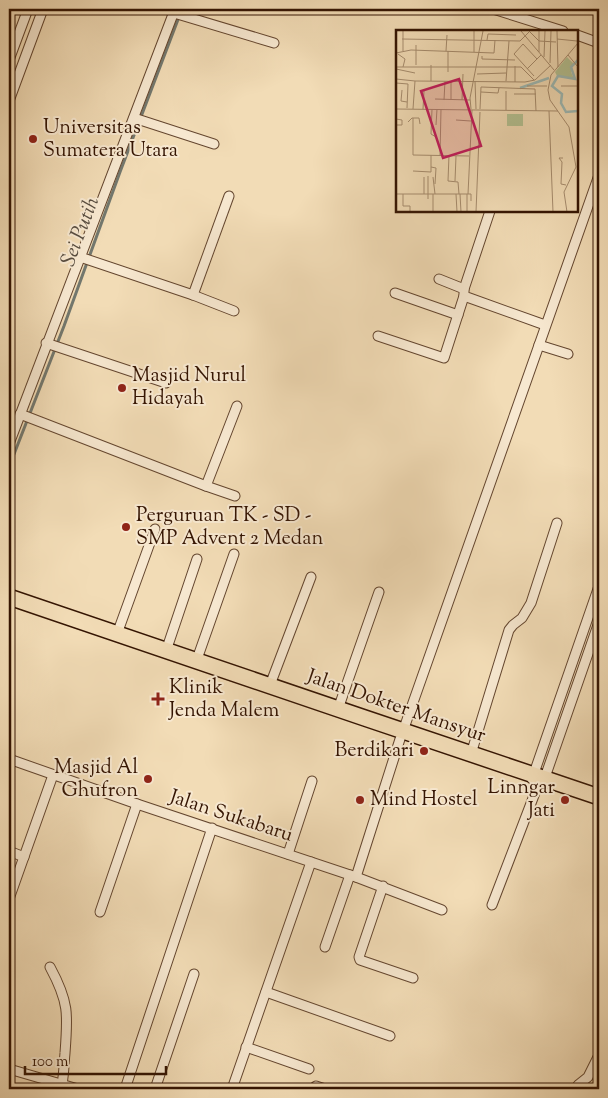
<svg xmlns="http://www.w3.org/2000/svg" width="608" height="1098" font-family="'Sorts Mill Goudy',serif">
  <rect width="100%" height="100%" fill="#f2dcb6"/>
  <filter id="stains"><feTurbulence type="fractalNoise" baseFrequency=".004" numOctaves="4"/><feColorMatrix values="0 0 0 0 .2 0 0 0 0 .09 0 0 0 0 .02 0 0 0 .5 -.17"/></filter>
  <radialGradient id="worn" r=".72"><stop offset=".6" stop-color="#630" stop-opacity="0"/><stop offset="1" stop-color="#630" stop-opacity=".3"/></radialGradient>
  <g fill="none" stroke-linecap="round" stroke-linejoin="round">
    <polyline stroke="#73786e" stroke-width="3" points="9,467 64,326 120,172 182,9"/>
    <defs>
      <g id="minor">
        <polyline points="493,9 563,31"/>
        <polyline points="174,13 274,43"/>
        <polyline points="577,35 599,43"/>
        <polyline points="9,60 28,9"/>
        <polyline points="9,101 43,9"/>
        <polyline points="134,118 214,144"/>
        <polyline points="80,257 193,295 234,311"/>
        <polyline points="439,279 464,289 464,296 545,325"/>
        <polyline points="464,289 490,211"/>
        <polyline points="395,293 458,315"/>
        <polyline points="193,295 229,196"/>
        <polyline points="378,336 444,358 464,296"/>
        <polyline points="46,343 166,383"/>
        <polyline points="539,345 568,354"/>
        <polyline points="20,414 206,486 235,496"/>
        <polyline points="9,444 175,9"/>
        <polyline points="206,486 237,406"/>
        <polyline points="117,634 155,529"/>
        <polyline points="166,651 197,559"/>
        <polyline points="196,662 234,554"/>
        <polyline points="270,685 311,577"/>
        <polyline points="338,709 379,592"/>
        <polyline points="403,731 599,175"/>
        <polyline points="471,754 509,630 513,625 522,618 531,603 557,523"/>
        <polyline points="9,759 137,804 356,877 442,910"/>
        <polyline points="532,779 599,586"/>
        <polyline points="542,786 599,622"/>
        <polyline points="9,851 24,857"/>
        <polyline points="288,854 312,781"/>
        <polyline points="356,877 400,739"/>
        <polyline points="383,886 359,957 360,960 413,978"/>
        <polyline points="9,899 53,775"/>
        <polyline points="492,905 538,785"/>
        <polyline points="100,912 137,804"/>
        <polyline points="325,947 350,875"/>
        <path d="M50 967C69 1002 68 1014 65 1053 64 1063 64 1074 62 1084"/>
        <polyline points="266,992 390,1036"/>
        <polyline points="246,1047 309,1069"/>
        <polyline points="9,1069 78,1089"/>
        <polyline points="578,1085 588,1077 599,1055"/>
        <polyline points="125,1089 212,828"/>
        <polyline points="155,1089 194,974"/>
        <polyline points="232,1089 311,862"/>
        <polyline points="312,1089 316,1086 325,1089"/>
      </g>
      <path id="primary" d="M9 597C206 664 402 731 599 797"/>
    </defs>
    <use href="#minor" stroke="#64462f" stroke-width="11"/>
    <use href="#primary" stroke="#341402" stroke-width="18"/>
    <use href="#minor" stroke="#f7e8d0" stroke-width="9"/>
    <use href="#primary" stroke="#f2dcb6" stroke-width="15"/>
  </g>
  <g fill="#8f2418" stroke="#f7e8d0" stroke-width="2">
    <circle cx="33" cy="139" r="5"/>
    <circle cx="122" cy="388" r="5"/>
    <circle cx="126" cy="527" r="5"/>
    <path d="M155.5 691.5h5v5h5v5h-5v5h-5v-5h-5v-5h5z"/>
    <circle cx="424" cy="751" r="5"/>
    <circle cx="148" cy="779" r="5"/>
    <circle cx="360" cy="800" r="5"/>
    <circle cx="565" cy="800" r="5"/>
  </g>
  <g text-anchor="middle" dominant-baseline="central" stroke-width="4" stroke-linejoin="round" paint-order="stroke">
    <g font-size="20" fill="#341402" stroke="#f7e8d0" text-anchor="start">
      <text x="43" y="128">Universitas<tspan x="43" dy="23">Sumatera Utara</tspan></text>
      <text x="132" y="376">Masjid Nurul<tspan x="132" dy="23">Hidayah</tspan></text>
      <text x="136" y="516">Perguruan TK - SD -<tspan x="136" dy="23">SMP Advent 2 Medan</tspan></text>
      <text x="169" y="688">Klinik<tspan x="169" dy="23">Jenda Malem</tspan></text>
      <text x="414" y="751" text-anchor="end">Berdikari</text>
      <text x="138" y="768" text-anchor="end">Masjid Al<tspan x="138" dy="23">Ghufron</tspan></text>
      <text x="555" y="788" text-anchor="end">Linngar<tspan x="555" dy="23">Jati</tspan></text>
      <text x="370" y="800">Mind Hostel</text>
    </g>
    <g font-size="20" fill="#341402" stroke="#f7e8d0">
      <text transform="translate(396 707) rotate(19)">Jalan Dokter Mansyur</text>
      <text transform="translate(231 817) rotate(18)">Jalan Sukabaru</text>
    </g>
    <g font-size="21" font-style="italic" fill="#594e41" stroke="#f7e8d0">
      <text transform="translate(81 232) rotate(-69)">Sei Putih</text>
    </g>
  </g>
  <g transform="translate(396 30)">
    <rect width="182" height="182" fill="#f2dcb6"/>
    <path d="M171 27 177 33 175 42 178 49 161 46 159 42ZM111 84H127V96H111Z" fill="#b4c293"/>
    <path fill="none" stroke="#9dbab6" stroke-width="2.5" d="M182 30 175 37 179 49 162 46 156 56 166 64 165 73 170 82 182 81M124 58 153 48"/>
    <path fill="none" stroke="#a68c6e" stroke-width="1" d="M125 1 158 40M133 1 143 11 160 12M161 1 162 37M6 9 124 11 133 2M161 9 181 11M91 10 92 4 120 5M20 15V35M7 21V1M50 21 51 5M52 21V42M78 22V1M143 22V1M0 23 15 20 98 23 99 10M2 24 9 29 7 37M172 25 182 37M86 26V29L119 30M148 27 149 1M154 33 155 1M35 35V51M119 36V52M0 37H125L138 50M0 39 19 43M131 39 145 25M81 44 110 43M138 46 118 24 127 14 141 29M0 49 19 51M79 51 80 79M110 51 113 11M0 53 12 54 11 78M131 56H151M165 56H182M6 60 5 71 11 72M85 62 102 63 103 58M118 64H140M39 69 74 70M48 70 49 51M55 70V51M66 70 67 44M0 79 162 81M17 79 19 51 129 52 139 50 155 35M27 79 28 61M36 79 35 104 40 107M75 79 74 68 87 1M84 79 85 57 139 59 140 81M110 80V61M153 81 157 182M17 88V125L73 126M0 89 6 90V95H0M60 90 75 91M12 92 16 88H23L24 94M40 95 41 79M53 125 52 151 62 152 63 164M44 126 45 79M167 128H163L166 132 165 154 170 155M35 137 40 138 39 154M17 141 35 142V125M37 147 39 164M59 151 60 126M0 164H75V171M7 164V176H14V182M28 164V147M37 164V182M60 164 61 182M64 164 65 182M71 164V182M72 164 76 80M32 169V146M80 182 84 82M171 182 168 162 180 137 173 97 154 70 152 60 155 45 182 13"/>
    <path fill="#c2185b" fill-opacity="0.15" stroke="#c2185b" stroke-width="2.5" d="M63 49 85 116 47 128 25 61Z"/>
    <rect width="182" height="182" fill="none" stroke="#341402" stroke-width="2.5"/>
  </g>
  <rect width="608" height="1098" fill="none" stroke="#f2dcb6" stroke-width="30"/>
  <rect x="10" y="10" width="588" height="1078" fill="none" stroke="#341402" stroke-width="2.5"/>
  <rect x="15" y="15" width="578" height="1068" fill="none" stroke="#341402"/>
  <path d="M25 1066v8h141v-8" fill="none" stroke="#341402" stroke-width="2.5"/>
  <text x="32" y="1066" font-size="15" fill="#341402" stroke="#f7e8d0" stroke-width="4" paint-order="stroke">100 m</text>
  <rect width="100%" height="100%" filter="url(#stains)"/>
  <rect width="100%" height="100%" fill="url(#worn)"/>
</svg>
